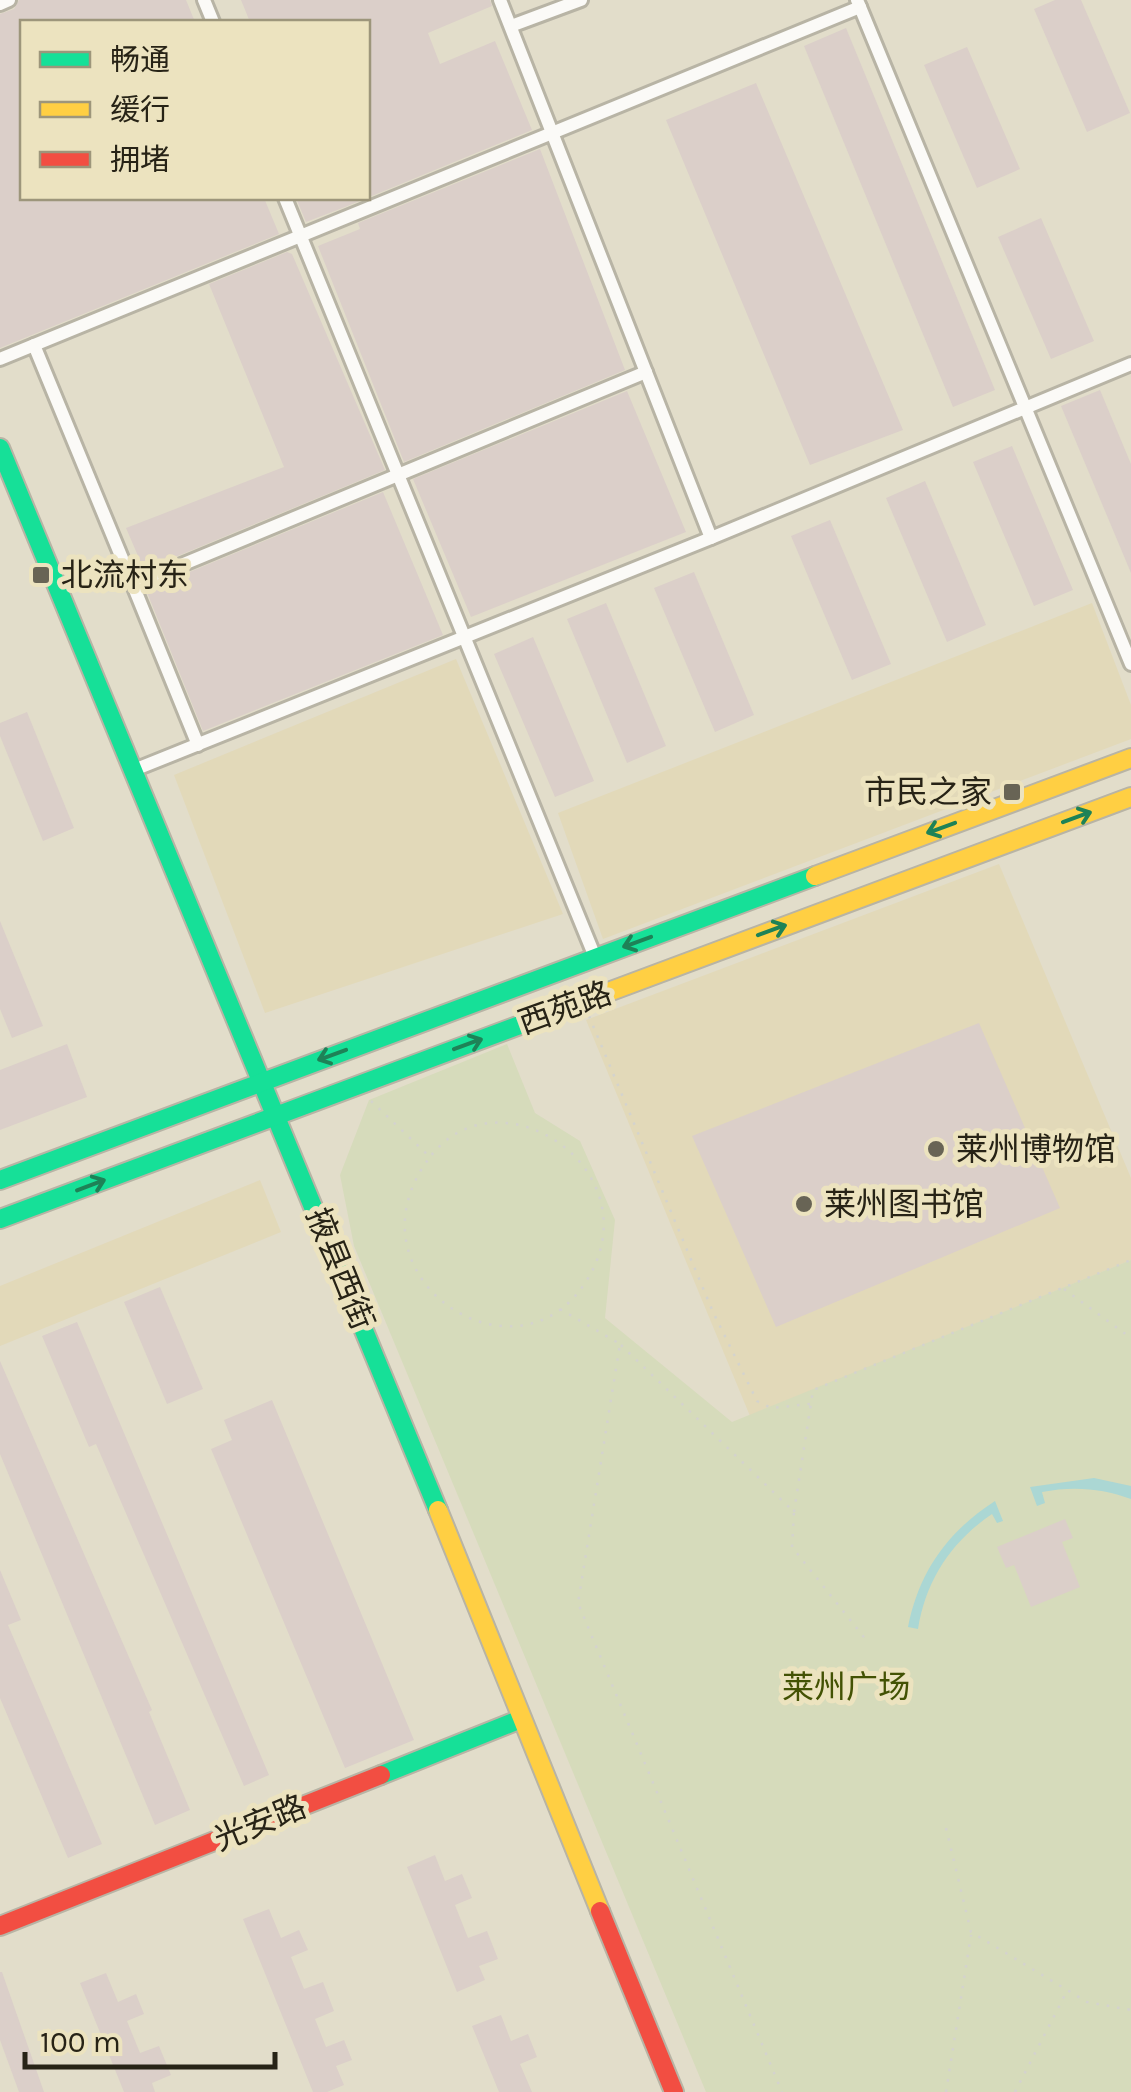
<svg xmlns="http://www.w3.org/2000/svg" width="1131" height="2092" font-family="Karla,'Noto Sans SC',sans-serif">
  <rect width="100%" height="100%" fill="#e2ddca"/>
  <g fill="#e2d9b9">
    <polygon points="1092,603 1131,705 1131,739 603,939 558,813"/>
    <polygon points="456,659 563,914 265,1013 174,775"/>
    <polygon points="999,864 1131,1178 1131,1260 750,1416 586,1020"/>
    <polygon points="260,1180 281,1232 0,1346 0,1286"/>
  </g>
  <polygon fill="#d6dbbb" points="507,1044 535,1113 580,1141 615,1220 605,1318 732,1422 1131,1260 1131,2092 706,2092 354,1246 340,1175 369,1100"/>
  <g fill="#abd7d4">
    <path d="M1094 1478 1131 1486V1499C1102 1488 1072 1486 1042 1492L1045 1503 1037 1506 1030 1487Z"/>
    <path d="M995 1501 1003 1521 997 1523 992 1514C951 1542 926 1580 918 1629L908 1627C919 1572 947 1532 995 1501Z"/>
  </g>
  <g fill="#dbcfc9">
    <polygon points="19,0 186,0 195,22 22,22 22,198 264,198 279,234 0,348 0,14 14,9"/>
    <polygon points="241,0 490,0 492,6 428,33 440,64 495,41 532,130 345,207 306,222 296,198 368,198 368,22 250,22"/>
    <polygon points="1055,0 1081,0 1130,113 1087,132 1034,9"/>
    <polygon points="846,28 995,390 953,407 804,46"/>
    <polygon points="967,47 1020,169 977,188 924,65"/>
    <polygon points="756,83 903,430 810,465 666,120"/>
    <polygon points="540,149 625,370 404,462 318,246 360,229 358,223"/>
    <polygon points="1041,218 1094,341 1051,359 998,237"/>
    <polygon points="287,252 292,254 385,470 144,570 126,528 284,467 209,284"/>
    <polygon points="1100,390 1131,464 1131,573 1061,406"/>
    <polygon points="627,391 686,532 471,617 413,479"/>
    <polygon points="1012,446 1073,590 1034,606 973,462"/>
    <polygon points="925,481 986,625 947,642 886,498"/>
    <polygon points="383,492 443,635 203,731 146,590"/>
    <polygon points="830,520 891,664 852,680 791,536"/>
    <polygon points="694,572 754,715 715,732 654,588"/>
    <polygon points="606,603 666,746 627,763 567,619"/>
    <polygon points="533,637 594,781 555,797 494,654"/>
    <polygon points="27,712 74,828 43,841 0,736 0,723"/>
    <polygon points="0,921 43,1026 12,1038 0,1009"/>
    <polygon points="979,1023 1060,1208 776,1327 692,1136"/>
    <polygon points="67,1044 87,1097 0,1130 0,1070"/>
    <polygon points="160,1287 203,1389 167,1404 124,1302"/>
    <polygon points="77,1322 269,1775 244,1786 96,1444 89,1447 42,1336"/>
    <polygon points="0,1361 152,1710 149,1712 190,1810 155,1825 0,1454"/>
    <polygon points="272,1400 414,1740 345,1768 211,1449 232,1440 224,1420"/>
    <polygon points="1065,1519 1073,1538 1062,1542 1080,1587 1031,1607 1014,1565 1006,1568 997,1547"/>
    <polygon points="0,1570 21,1620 8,1625 102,1844 68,1858 0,1698"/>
    <polygon points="435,1855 445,1881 462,1874 472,1898 455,1905 468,1938 487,1931 498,1959 479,1966 485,1980 457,1992 407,1867"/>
    <polygon points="269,1909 281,1938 299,1930 308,1950 291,1957 304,1989 323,1982 334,2011 315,2019 326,2047 344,2040 352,2060 336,2066 344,2085 327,2092 313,2092 243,1919"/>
    <polygon points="0,1972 2,1972 44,2092 19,2092 0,2040"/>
    <polygon points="106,1973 118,2002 136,1994 144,2014 127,2021 140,2053 159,2046 171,2075 152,2083 155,2092 124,2092 80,1983"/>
    <polygon points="501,2015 511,2041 528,2034 537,2057 520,2064 532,2092 499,2092 472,2026"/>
  </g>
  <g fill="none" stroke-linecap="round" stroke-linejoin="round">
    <defs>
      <g id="street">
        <polyline points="204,0 213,22"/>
        <polyline points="0,4 9,0"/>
        <polyline points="860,7 1131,664"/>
        <polyline points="511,26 581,0"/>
        <polyline points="285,198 595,957"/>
        <polyline points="34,345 133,585"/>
        <polyline points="0,359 860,7 857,0"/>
        <polyline points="711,538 1131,364"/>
        <polyline points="198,745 133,585 646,372"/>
        <polyline points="134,770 711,538 500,0"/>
      </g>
      <g id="fast">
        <polyline points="0,448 438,1510"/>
        <polyline points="0,1180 815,876"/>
        <polyline points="0,1219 595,997"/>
        <polyline points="381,1775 521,1719"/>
      </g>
      <g id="slow">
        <polyline points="815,876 1131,758"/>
        <polyline points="595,997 1131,797"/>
        <polyline points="438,1510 600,1911"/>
      </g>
      <g id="jam">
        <polyline points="600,1911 674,2092"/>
        <polyline points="0,1926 381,1775"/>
      </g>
    </defs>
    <use href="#street" stroke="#b8b4a5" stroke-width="18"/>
    <use href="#fast" stroke="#b8b4a5" stroke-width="22"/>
    <use href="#slow" stroke="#b8b4a5" stroke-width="22"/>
    <use href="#jam" stroke="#b8b4a5" stroke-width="22"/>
    <g stroke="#d4d3cd" stroke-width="2.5" stroke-dasharray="2.5 8" stroke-linecap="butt">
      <polyline points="589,1016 713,1312 757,1401 771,1408 810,1404"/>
      <path d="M371 1101 430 1157C499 1066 658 1172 585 1283 514 1392 340 1275 430 1157"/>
      <polyline points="1064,1289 1131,1338"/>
      <polyline points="560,1309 620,1344 578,1603 782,2092"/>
      <polyline points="621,1345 794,1512 792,1547 867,1641"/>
      <polyline points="794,1512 813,1390 1131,1260"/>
      <polyline points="946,1828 971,1932 1087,2002 1131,2010"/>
      <polyline points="946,2092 971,1935"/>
      <polyline points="1015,2092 1067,1991"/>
    </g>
    <use href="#street" stroke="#fbfaf7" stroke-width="12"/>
    <use href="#fast" stroke="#16e098" stroke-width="18"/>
    <use href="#slow" stroke="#ffcf43" stroke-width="18"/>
    <use href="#jam" stroke="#f24e42" stroke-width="18"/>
  </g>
  <defs><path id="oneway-shaft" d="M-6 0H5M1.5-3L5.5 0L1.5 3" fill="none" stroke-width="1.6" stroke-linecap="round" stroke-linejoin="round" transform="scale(2.5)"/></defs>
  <g stroke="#1e8257">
    <use href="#oneway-shaft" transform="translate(1077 817) rotate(-20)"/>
    <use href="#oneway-shaft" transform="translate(941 828) rotate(160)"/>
    <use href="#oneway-shaft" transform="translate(772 930) rotate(-20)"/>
    <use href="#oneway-shaft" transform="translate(637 942) rotate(160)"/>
    <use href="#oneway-shaft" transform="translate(468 1044) rotate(-20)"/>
    <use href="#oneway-shaft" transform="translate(332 1055) rotate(160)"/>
    <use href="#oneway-shaft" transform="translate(91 1185) rotate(-21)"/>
  </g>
  <g fill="#686455" stroke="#ece3bf" stroke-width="4">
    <rect x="31" y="565" width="20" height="20" rx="5"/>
    <rect x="1002" y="782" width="20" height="20" rx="5"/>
    <circle cx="936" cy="1149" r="10"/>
    <circle cx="804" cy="1204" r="10"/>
  </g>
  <g text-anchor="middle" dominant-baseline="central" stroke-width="10" stroke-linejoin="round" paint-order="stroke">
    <g font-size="32" fill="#272316" stroke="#ece3bf" text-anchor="start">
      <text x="61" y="575">北流村东</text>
      <text x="992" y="792" text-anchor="end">市民之家</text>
      <text x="956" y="1149">莱州博物馆</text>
      <text x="824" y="1204">莱州图书馆</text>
    </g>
    <g font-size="32" fill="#272316" stroke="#ece3bf">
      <text transform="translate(565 1008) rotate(-20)">西苑路</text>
      <text transform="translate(340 1269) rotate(68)">掖县西街</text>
      <text transform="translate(260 1823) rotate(-22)">光安路</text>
    </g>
    <g font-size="32" fill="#435204" stroke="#ece3bf">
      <text x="846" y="1687">莱州广场</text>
    </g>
  </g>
  <rect x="20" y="20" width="350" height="180" fill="#ece3bf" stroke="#9d967b" stroke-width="2.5"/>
  <rect x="40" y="52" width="50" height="15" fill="#16e098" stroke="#9d967b" stroke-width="2.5"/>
  <text x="110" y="70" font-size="30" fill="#272316">畅通</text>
  <rect x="40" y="102" width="50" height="15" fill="#ffcf43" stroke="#9d967b" stroke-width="2.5"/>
  <text x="110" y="120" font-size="30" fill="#272316">缓行</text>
  <rect x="40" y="152" width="50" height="15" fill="#f24e42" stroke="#9d967b" stroke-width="2.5"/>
  <text x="110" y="170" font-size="30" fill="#272316">拥堵</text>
  <path d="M25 2052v15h250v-15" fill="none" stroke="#272316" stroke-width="5"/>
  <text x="40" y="2052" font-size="30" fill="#272316" stroke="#ece3bf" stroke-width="8" paint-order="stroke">100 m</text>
</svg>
